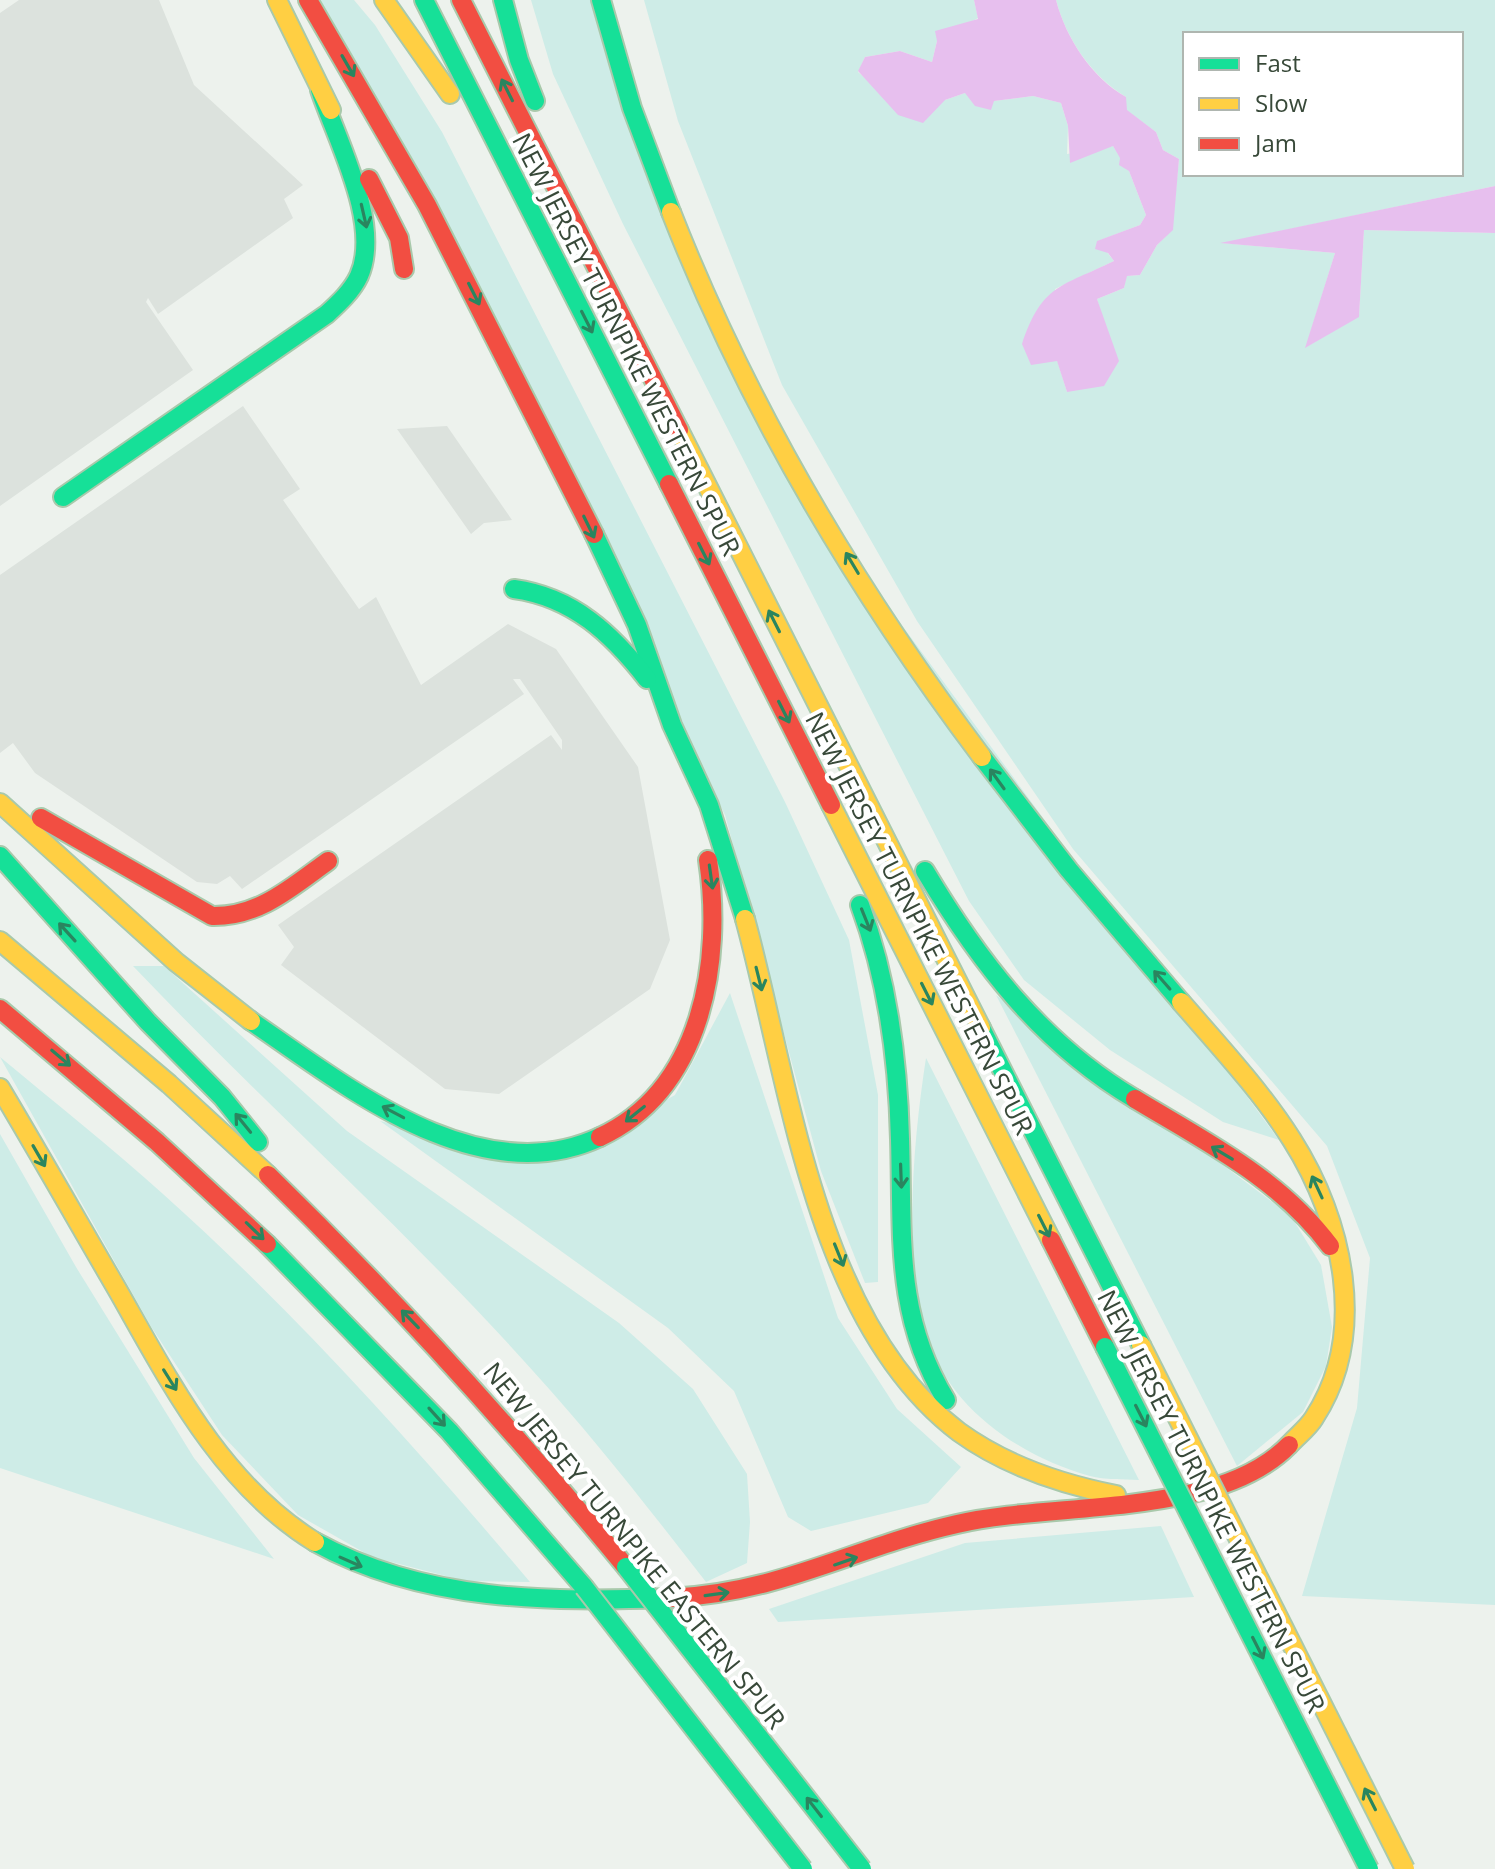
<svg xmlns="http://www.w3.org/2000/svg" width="1495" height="1869" font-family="'Open Sans',sans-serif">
  <rect width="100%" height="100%" fill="#edf2ed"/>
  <g fill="#ceece7" fill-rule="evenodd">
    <polygon points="316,0 354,0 375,25 442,132 785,802 849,940 878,1095 878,1282 865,1283 821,1171 725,815"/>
    <polygon points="531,0 594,0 770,445 1279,1140 1223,1122 1110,1050 1024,980 969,901 623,224 553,74"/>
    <path d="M644 0H974L978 18 937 41 932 62 900 51 865 57 858 72 871 83 945 100 965 93 994 101 1033 96 1061 103 1068 126 1067 154 1113 146 1129 171 1146 215 1140 225 1098 241 1114 261 1055 289 1057 360 1067 392 1105 327 1097 299 1124 288 1126 276 1140 275 1157 245 1172 230 1179 159 1163 150 1156 132 1126 110V97C1091 76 1066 38 1056 0H1495V186L1223 243 1335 253 1306 347 1359 316 1364 230 1495 233V1605L1302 1596 1357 1408 1370 1258 1327 1146 1073 849 917 621 782 385 678 121ZM1185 34H1461V174H1185Z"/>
    <path d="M133 966H164L347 1131 619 1323 693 1389 747 1474 750 1522 747 1563 706 1582C650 1510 594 1438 533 1371 407 1230 264 1104 133 966Z"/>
    <polygon points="730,993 838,1318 897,1409 961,1467 928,1503 811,1531 788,1517 734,1391 668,1328 380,1121 552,1162 675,1095"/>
    <polygon points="996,995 1291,1216 1321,1265 1332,1327 1326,1366 1303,1412 1237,1466"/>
    <path d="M0 1057C54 1102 110 1146 163 1194 296 1313 415 1446 530 1582L465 1581 372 1557 298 1515 222 1435 150 1325Z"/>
    <path d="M926 1058 1139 1480C1123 1479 1105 1480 1090 1476 1021 1457 948 1408 927 1336 903 1252 913 1143 926 1058Z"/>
    <polygon points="0,1134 76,1267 194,1458 274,1559 0,1468"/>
    <polygon points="1161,1526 1194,1597 778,1622 769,1609 965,1543"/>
  </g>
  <g fill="#dce2dd">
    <polygon points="19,0 159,0 194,85 303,185 284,199 293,218 158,314 148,298 146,302 193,370 0,506 0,13"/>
    <polygon points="243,406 300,489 283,500 359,609 376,597 421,685 508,624 556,649 638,767 670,940 650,989 499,1094 445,1089 281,965 294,947 278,925 551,735 562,750 562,740 520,679 513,679 524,694 242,889 230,876 217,884 197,882 35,773 13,743 0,753 0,575"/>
    <polygon points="447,426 512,520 484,523 471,534 397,429"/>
  </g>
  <g fill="#e7bfee">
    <path d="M974 0H1056C1066 38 1091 77 1126 97L1127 110 1156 132 1163 150 1179 159 1173 230 1157 245 1140 275 1127 276 1124 288 1097 299 1119 361 1104 386 1067 392 1057 361 1031 365 1022 344C1042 284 1061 287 1114 261L1108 253 1095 249 1097 241 1140 225 1146 215 1129 171 1119 165 1120 158 1113 146 1070 163 1068 126 1061 103 1033 96 994 101 991 110 975 106 965 93 945 100 923 123 898 115 858 71 865 57 900 51 932 62 937 41 935 31 978 19Z"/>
    <polygon points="1495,186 1495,233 1364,230 1359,317 1305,348 1335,253 1220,243"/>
  </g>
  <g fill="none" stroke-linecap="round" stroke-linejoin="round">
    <defs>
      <g id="fast">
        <polyline points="424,0 669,484"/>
        <polyline points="503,0 519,60 535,101"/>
        <polyline points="601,0 632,108 671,212"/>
        <path d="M63 497 327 314C339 303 352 291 359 276 382 224 337 141 320 90"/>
        <polyline points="594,534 637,625 672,725 709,805 745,919"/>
        <path d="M514 589C573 597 612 634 647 679"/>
        <polyline points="982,757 1069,870 1181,1002"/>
        <polyline points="0,856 148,1022 222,1097 258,1142"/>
        <path d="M925 871C980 963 1042 1044 1135 1099"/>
        <path d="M860 905C888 980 898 1059 900 1139 903 1234 894 1315 946 1400"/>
        <path d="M251 1021C346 1086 479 1194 600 1137"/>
        <polyline points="981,1028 1141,1345"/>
        <polyline points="267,1244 449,1431 584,1587"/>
        <path d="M315 1542C424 1602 548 1602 670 1598"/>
      </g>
      <g id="slow">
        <polyline points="277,0 331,110"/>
        <polyline points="384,0 450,94"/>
        <path d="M671 212C747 406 857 591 982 757"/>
        <polyline points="679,430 981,1028"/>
        <polyline points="0,803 176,962 251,1021"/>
        <polyline points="831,805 1051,1240"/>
        <path d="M745 919C790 1083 815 1323 959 1432 1006 1466 1060 1484 1116 1495"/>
        <polyline points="0,941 169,1084 268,1175"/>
        <path d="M1181 1002C1220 1047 1261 1091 1292 1140 1343 1220 1369 1334 1314 1418 1308 1428 1297 1436 1289 1445"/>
        <path d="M0 1088C40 1155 78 1222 117 1289 170 1382 221 1484 315 1542"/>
      </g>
      <g id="jam">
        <polyline points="308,0 427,205 594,534"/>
        <polyline points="461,0 679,430"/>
        <polyline points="369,179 399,238 404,269"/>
        <polyline points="669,484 831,805"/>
        <path d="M41 818 212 916C259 917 292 887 328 861"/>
        <polyline points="0,1009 157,1142 267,1244"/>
        <path d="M1135 1099C1206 1142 1279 1178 1330 1246"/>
        <path d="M600 1137C703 1089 723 960 708 860"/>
        <path d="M268 1175C395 1299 513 1430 626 1567"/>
        <polyline points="1051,1240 1105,1347"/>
        <path d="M670 1598C781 1593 854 1547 957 1524 1053 1501 1217 1519 1289 1445"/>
      </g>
    </defs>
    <use href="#fast" stroke="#a9c9ab" stroke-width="22"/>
    <use href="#slow" stroke="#a9c9ab" stroke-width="22"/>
    <use href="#jam" stroke="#a9c9ab" stroke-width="22"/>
    <use href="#fast" stroke="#16e098" stroke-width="18"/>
    <use href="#slow" stroke="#ffcf43" stroke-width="18"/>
    <use href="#jam" stroke="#f24e42" stroke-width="18"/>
    <defs>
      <g id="fast-bridge">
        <polyline points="1105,1347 1369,1869"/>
        <polyline points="626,1567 862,1869"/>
        <polyline points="584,1587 803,1869"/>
      </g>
      <polyline id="slow-bridge" points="1141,1345 1405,1869"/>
    </defs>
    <use href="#fast-bridge" stroke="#a9c9ab" stroke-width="22" stroke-linecap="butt"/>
    <use href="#slow-bridge" stroke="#a9c9ab" stroke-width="22" stroke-linecap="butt"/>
    <use href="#fast-bridge" stroke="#16e098" stroke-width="18"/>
    <use href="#slow-bridge" stroke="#ffcf43" stroke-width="18"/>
  </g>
  <defs><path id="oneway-shaft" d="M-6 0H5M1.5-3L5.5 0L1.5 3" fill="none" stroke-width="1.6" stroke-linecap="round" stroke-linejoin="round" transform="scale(2)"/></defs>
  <g stroke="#2a855f">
    <use href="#oneway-shaft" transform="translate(348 66) rotate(60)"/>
    <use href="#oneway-shaft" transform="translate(507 90) rotate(-117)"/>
    <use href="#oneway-shaft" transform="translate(364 216) rotate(77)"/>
    <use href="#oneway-shaft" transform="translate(474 294) rotate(63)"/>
    <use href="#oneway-shaft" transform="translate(587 322) rotate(63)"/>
    <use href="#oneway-shaft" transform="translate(589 527) rotate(64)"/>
    <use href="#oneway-shaft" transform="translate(704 554) rotate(63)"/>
    <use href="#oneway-shaft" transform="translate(852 563) rotate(-121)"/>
    <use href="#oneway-shaft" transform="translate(774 621) rotate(-117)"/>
    <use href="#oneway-shaft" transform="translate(784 712) rotate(63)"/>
    <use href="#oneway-shaft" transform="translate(997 779) rotate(-126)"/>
    <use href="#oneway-shaft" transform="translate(711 877) rotate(82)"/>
    <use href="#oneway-shaft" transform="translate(866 920) rotate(68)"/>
    <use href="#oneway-shaft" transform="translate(67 932) rotate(-132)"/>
    <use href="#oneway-shaft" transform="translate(759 979) rotate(76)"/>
    <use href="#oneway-shaft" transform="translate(1162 980) rotate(-131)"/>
    <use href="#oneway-shaft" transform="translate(927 994) rotate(63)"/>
    <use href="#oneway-shaft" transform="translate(61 1058) rotate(40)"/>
    <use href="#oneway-shaft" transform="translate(393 1112) rotate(-152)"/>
    <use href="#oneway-shaft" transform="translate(635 1114) rotate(141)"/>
    <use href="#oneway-shaft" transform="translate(243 1123) rotate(-129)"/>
    <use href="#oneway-shaft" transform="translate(1222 1153) rotate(-149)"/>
    <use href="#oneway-shaft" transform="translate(39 1156) rotate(60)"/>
    <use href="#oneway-shaft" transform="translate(901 1176) rotate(88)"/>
    <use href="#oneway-shaft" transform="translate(1317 1187) rotate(-115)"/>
    <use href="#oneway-shaft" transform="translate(1044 1226) rotate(63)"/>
    <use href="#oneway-shaft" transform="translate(255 1231) rotate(44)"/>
    <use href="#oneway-shaft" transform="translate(839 1255) rotate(68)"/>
    <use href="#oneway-shaft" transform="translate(410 1319) rotate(-134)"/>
    <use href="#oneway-shaft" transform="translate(170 1380) rotate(58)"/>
    <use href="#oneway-shaft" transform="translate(1141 1416) rotate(63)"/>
    <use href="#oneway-shaft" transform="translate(437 1417) rotate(48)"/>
    <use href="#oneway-shaft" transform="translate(846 1561) rotate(-19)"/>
    <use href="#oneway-shaft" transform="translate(351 1562) rotate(24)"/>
    <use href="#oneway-shaft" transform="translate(717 1594) rotate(-8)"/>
    <use href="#oneway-shaft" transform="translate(1258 1648) rotate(63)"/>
    <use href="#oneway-shaft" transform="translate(1370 1799) rotate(-117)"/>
    <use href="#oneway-shaft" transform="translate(814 1807) rotate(-128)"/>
  </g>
  <g text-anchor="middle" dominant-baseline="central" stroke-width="8" stroke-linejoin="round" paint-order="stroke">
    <g font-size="26" fill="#384939" stroke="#fff">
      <text transform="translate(627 344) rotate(63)">NEW JERSEY TURNPIKE WESTERN SPUR</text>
      <text transform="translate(920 923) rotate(63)">NEW JERSEY TURNPIKE WESTERN SPUR</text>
      <text transform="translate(1212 1501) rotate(63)">NEW JERSEY TURNPIKE WESTERN SPUR</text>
      <text transform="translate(635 1545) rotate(51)">NEW JERSEY TURNPIKE EASTERN SPUR</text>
    </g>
  </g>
  <rect x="1183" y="32" width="280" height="144" fill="#ffffff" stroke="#afb6b0" stroke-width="2"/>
  <rect x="1199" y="58" width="40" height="12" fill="#16e098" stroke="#afb6b0" stroke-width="2"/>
  <text x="1255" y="72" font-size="24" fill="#384939">Fast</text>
  <rect x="1199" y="98" width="40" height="12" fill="#ffcf43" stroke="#afb6b0" stroke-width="2"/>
  <text x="1255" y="112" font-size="24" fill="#384939">Slow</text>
  <rect x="1199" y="138" width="40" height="12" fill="#f24e42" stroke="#afb6b0" stroke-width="2"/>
  <text x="1255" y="152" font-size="24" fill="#384939">Jam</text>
</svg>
